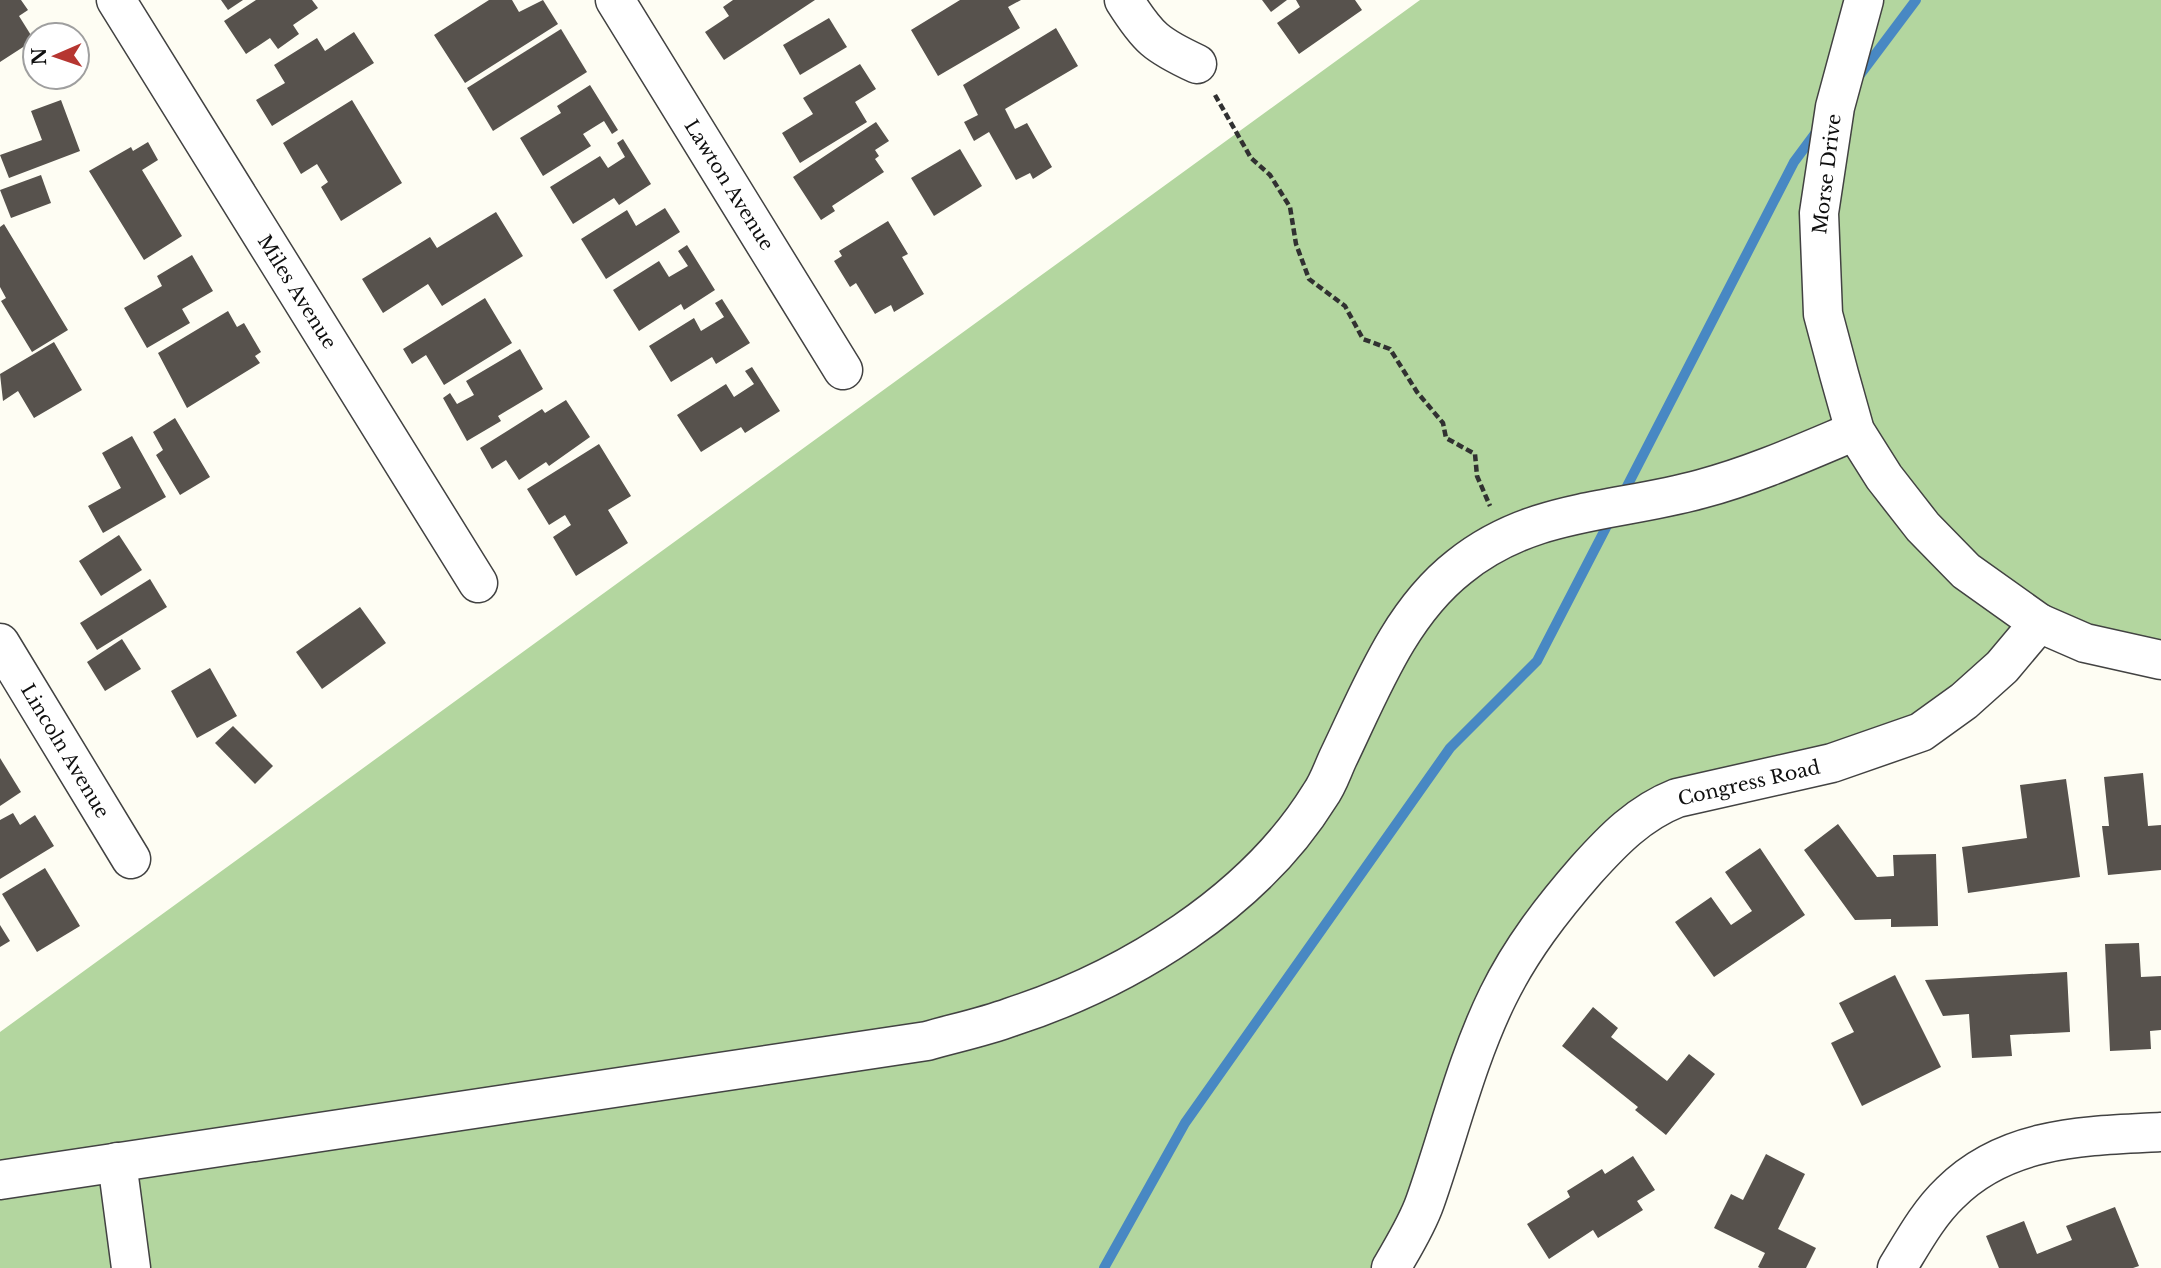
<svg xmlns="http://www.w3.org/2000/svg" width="2161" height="1268" font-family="'Libre Baskerville',serif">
  <rect width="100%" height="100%" fill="#fefdf3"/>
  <polygon fill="#b3d69f" points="1420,0 2161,0 2161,660 2039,623 1964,701 1677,798 1550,912 1391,1268 0,1268 0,1032"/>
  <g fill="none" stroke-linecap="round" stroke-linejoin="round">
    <g stroke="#4888c3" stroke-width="10">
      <polyline points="1859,76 1916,0"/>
      <polyline points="1622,496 1794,162 1817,131"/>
      <polyline points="1104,1268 1185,1123 1450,748 1537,661 1612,516"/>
    </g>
  </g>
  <g fill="#57524d">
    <polygon points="0,0 21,0 28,10 19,16 34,40 0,62"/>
    <polygon points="221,0 243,0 228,10"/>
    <polygon points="256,0 312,0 318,8 293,25 299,34 278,49 270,38 246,54 224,21"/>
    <polygon points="489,0 512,0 519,12 543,0 558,24 465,83 434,35"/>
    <polygon points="733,0 815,0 724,60 705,32 729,16 723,7"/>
    <polygon points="960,0 1021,0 1008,7 1020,28 938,76 911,30"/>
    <polygon points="1262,0 1287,0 1271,12"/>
    <polygon points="1296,0 1355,0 1362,10 1299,54 1277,23 1300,7"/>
    <polygon points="829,18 847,47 800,75 783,45"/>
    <polygon points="1056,28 1078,66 1005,109 1015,129 1027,123 1052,167 1033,179 1030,173 1016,180 989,132 974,141 964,122 978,115 963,85"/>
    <polygon points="561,29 587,72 493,131 467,88"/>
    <polygon points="354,32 374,63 272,126 256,100 285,83 274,65 317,38 325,51"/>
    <polygon points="860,64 876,89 855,102 867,122 800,163 782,133 813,114 803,98"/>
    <polygon points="590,85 618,130 612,134 604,121 583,134 591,146 543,176 520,138 561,113 557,106"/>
    <polygon points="61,100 80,151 9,178 0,155 42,140 31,111"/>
    <polygon points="352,100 402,183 341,221 321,187 328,182 317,164 301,174 283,143"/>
    <polygon points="876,122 889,141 875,150 879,156 875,159 884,172 832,206 835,211 821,220 793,177"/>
    <polygon points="623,139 651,184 619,205 614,198 573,224 550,187 600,156 608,168 625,157 617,143"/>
    <polygon points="148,142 158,160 142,170 182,236 144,260 89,171 131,147 133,151"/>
    <polygon points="960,149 982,186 934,216 911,178"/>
    <polygon points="41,175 51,203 11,218 0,190"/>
    <polygon points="665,208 680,232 606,279 581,239 627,210 636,226"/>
    <polygon points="496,212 523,256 442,306 428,284 383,313 362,279 430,237 437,248"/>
    <polygon points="888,221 908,254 902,257 924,294 894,312 891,305 875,314 856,283 850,287 834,261 842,256 839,251"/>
    <polygon points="4,224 68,330 32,352 1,301 6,298 0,287 0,227"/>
    <polygon points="687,245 715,290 684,310 681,304 639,331 613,290 659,261 669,277 688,266 678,251"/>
    <polygon points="192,255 213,291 182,309 190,323 147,348 124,308 162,286 157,276"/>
    <polygon points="485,298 512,343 444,385 426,355 412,364 403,349"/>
    <polygon points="722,299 750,343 716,364 712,357 671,382 649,346 694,318 701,331 724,317 715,303"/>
    <polygon points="228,311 237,327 244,323 261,352 255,356 260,363 187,408 158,353"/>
    <polygon points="54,342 82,390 34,418 18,391 3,401 0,374"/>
    <polygon points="520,349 543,389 498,416 501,421 467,441 443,398 450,393 457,404 474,395 466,381"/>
    <polygon points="752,367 780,411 745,433 741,427 701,452 677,415 726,384 734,397 754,384 745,371"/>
    <polygon points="566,400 590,437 549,466 546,462 519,480 506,460 492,469 480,448 542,409 545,413"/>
    <polygon points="175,418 210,477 180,495 156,455 163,450 153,432"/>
    <polygon points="132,436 166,497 103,533 88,506 121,488 102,453"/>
    <polygon points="599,444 631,496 608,510 628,543 576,576 553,537 571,525 565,515 549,525 527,489"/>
    <polygon points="119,535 142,570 101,596 79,561"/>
    <polygon points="150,579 167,607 97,650 80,623"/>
    <polygon points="360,607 386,643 322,689 296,652"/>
    <polygon points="122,639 141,669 105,691 87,662"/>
    <polygon points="210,668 237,716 197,738 171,691"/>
    <polygon points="233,726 273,766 255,784 215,743"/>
    <polygon points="0,758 21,792 0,806"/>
    <polygon points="2143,773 2148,826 2161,825 2161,870 2108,875 2102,826 2109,826 2104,777"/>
    <polygon points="2066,779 2080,877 1968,893 1962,847 2027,838 2020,785"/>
    <polygon points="13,813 20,825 35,815 54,846 0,879 0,820"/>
    <polygon points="1838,824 1877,877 1894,876 1893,855 1936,854 1938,926 1891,927 1891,919 1855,920 1804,850"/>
    <polygon points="1760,848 1805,915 1714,977 1675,922 1711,897 1731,925 1752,911 1725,872"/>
    <polygon points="45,868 80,926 37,952 2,894"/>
    <polygon points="0,925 10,941 0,947"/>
    <polygon points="2139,943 2141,977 2161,976 2161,1030 2150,1031 2151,1049 2110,1051 2105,944"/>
    <polygon points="2067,972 2070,1032 2010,1035 2012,1056 1972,1058 1969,1014 1943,1016 1925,980"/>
    <polygon points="1895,975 1941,1067 1862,1106 1831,1043 1854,1032 1839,1003"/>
    <polygon points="1593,1007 1618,1028 1611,1037 1667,1081 1689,1054 1715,1074 1666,1135 1635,1110 1638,1107 1562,1046"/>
    <polygon points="1766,1154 1805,1174 1778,1229 1816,1248 1806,1268 1760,1268 1758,1267 1765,1253 1714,1228 1731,1194 1743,1200"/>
    <polygon points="1633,1156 1655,1190 1637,1201 1643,1210 1598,1238 1593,1230 1549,1259 1527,1224 1570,1197 1567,1191 1602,1169 1605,1174"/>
    <polygon points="2115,1207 2139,1266 2133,1268 1999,1268 1986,1236 2024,1221 2037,1254 2072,1240 2066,1226"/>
  </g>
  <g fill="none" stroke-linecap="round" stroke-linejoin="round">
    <defs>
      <g id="minor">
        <polyline points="116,0 478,583"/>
        <polyline points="615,0 843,370"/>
        <path d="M1124 0C1148 38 1156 45 1197 64"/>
        <polyline points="1864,0 1835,107 1819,213 1823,314 1839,374 1855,431 1884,477 1923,527 1966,571 2039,623"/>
        <polyline points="0,643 131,859"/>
        <polyline points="117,1162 131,1268"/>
        <path d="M0 1180 927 1041C955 1033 984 1027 1011 1017 1128 979 1254 902 1320 795 1328 784 1332 771 1338 758 1370 692 1399 614 1459 567 1532 508 1614 513 1701 489 1754 475 1805 452 1855 431"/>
        <path d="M1391 1268C1403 1247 1417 1225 1425 1202 1449 1134 1466 1061 1498 996 1521 949 1552 909 1586 870 1613 840 1639 813 1677 798L1832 763 1921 732 1964 701 2002 667 2039 623 2085 643 2161 660"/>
        <path d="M1897 1268C1913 1242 1928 1214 1950 1193 2007 1136 2086 1136 2161 1132"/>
      </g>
    </defs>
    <use href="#minor" stroke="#424242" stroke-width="41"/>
    <polyline stroke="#313131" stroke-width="4.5" stroke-dasharray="7 3.5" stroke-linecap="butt" points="1215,95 1251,158 1270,175 1290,207 1296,244 1309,279 1345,306 1363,339 1390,349 1417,392 1443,423 1446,438 1475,454 1477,476 1490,506"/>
    <use href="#minor" stroke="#fff" stroke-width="38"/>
  </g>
  <g text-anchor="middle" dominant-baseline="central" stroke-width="7" stroke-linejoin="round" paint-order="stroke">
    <g font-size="19" fill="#0f0f0f" stroke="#fff">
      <text transform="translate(1827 174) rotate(-83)">Morse Drive</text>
      <text transform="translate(729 185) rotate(58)">Lawton Avenue</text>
      <text transform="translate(297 292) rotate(58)">Miles Avenue</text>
      <text transform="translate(65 751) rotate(59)">Lincoln Avenue</text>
      <text transform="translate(1749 783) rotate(-13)">Congress Road</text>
    </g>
  </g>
  <g transform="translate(56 56) rotate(268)"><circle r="33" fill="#ffffff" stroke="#9f9f9f" stroke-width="2"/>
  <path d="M0-5L12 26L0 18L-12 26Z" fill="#b63631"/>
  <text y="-10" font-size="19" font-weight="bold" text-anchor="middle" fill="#0f0f0f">N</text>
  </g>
</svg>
